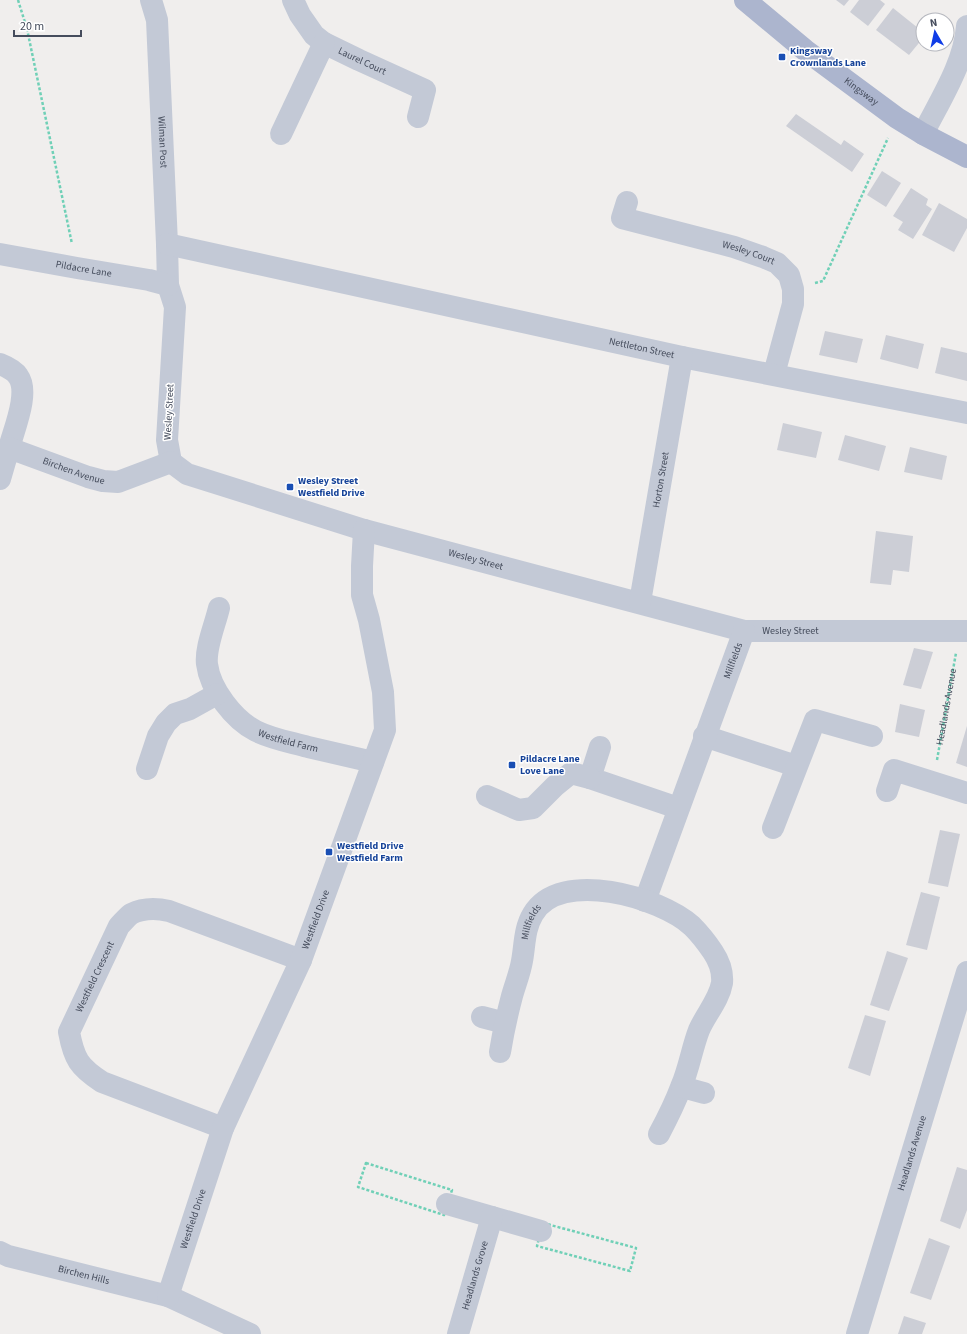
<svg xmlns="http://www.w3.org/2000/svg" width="967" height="1334" font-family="'Source Sans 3',sans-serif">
  <rect width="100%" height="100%" fill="#f0eeed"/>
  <g fill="#ccced6">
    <polygon points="836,0 849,0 844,6"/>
    <polygon points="859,0 880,0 885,4 868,26 850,12"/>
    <polygon points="893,8 923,32 923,38 909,55 876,30"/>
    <polygon points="796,114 841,145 844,140 864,154 852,172 786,126"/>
    <polygon points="882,171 901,183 886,207 867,195"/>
    <polygon points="911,188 928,199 926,205 932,209 913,239 898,230 903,222 893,216"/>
    <polygon points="939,203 967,219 967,228 954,252 922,235"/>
    <polygon points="825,331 863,339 857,363 819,355"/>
    <polygon points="886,335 924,344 918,369 880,359"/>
    <polygon points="941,347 967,353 967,381 935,373"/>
    <polygon points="783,423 822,432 816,458 777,450"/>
    <polygon points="845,435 886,446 879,471 838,460"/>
    <polygon points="910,447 947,456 942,480 904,472"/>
    <polygon points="876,531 913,536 909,572 893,570 891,585 870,583"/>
    <polygon points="914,648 933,652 921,689 903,685"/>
    <polygon points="900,704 925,710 919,737 895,732"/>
    <polygon points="967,726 967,767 956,763"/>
    <polygon points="940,830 960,834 948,887 928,883"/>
    <polygon points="921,892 940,897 927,950 906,945"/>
    <polygon points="887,951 908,958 889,1011 870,1005"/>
    <polygon points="865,1015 886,1021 870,1076 848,1068"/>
    <polygon points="957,1167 967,1170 967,1210 960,1229 940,1221"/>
    <polygon points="929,1238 950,1246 931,1300 910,1293"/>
    <polygon points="904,1316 926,1323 922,1334 898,1334"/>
  </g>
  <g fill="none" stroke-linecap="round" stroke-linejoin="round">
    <g stroke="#70d0b7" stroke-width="2.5" stroke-dasharray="3 2" stroke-linecap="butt">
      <polyline points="18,0 27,29 72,244"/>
      <polyline points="815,283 823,281 888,138"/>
      <path id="s1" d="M937 760 956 653"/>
      <polygon points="366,1163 452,1190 444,1215 358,1187"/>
      <polygon points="543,1223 636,1248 630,1271 537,1246"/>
    </g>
    <g stroke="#c3c9d6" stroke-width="22">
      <path id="s2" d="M151 0 157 20 167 244 168 285 175 307 167 440 171 462 187 474 364 530 744 631H967"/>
      <path id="s3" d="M293 0 300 15 314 35 324 43 359 60 425 90 418 117"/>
      <polyline points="281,134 324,43"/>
      <path d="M923 134C940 100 964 64 967 26"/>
      <path id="s4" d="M627 202 622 218 734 247 763 257 777 263 789 275 793 289V304L774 374"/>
      <path id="s5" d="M167 244 682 357 967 413"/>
      <path id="s6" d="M0 254 77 268 149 280 168 285"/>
      <path d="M0 364C5 366 15 371 18 376 30 392 14 429 9 448"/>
      <path id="s7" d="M0 479 9 448 88 477 103 481 118 482 171 462"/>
      <path id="s8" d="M640 602 682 357"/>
      <path id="s9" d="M219 608C215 625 205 648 207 664 210 689 234 720 256 731 272 739 290 742 308 747 329 752 351 757 373 762"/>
      <polyline points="704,736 796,766"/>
      <polyline points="600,747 590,778 678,808"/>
      <polyline points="147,769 158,736 166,723 175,714 190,709 217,694"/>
      <polyline points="887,791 894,770 967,793"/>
      <polyline points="487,796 519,810 533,808 555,786 571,773 590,778"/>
      <polyline points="773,828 815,720 872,736"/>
      <path id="s10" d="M645 901 744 631"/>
      <polyline points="482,1017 505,1023"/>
      <path id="s11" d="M500 1052C503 1033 507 1015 512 996 515 985 520 973 522 961 525 945 524 929 533 914 560 868 660 897 692 926 700 934 707 943 713 952 719 961 723 972 722 983 719 1000 706 1014 699 1030 692 1048 689 1069 681 1087 675 1103 667 1119 659 1134"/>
      <polyline points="682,1087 704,1093"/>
      <path id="s12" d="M223 1128 102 1082C79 1067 74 1059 69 1032L119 926C123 922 127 917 131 914 143 908 156 908 169 911L301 960"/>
      <polyline points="447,1204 541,1231"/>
      <path id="s13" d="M0 1252 8 1256 168 1296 250 1334"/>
      <path id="s14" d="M168 1296 223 1128 301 960 385 730 383 692 369 620 362 595V566L364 530"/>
      <path id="s15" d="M458 1334 492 1217"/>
      <path id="s16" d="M857 1334 967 972"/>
    </g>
    <path stroke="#acb5ce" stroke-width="22" id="s17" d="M745 0 805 50 897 118 923 134 967 157"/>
  </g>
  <g fill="#1a4fb4" stroke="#fff" stroke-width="1.5">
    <rect x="778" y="53" width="8" height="8" rx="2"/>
    <rect x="286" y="483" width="8" height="8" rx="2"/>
    <rect x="508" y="761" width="8" height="8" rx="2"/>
    <rect x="325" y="848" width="8" height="8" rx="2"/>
  </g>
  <g text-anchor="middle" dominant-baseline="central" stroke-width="3" stroke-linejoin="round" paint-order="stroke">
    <g font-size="10" font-weight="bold" fill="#164399" stroke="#fff" text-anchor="start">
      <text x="790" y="51">Kingsway<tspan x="790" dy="12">Crownlands Lane</tspan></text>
      <text x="298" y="481">Wesley Street<tspan x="298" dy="12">Westfield Drive</tspan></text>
      <text x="520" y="759">Pildacre Lane<tspan x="520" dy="12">Love Lane</tspan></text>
      <text x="337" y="846">Westfield Drive<tspan x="337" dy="12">Westfield Farm</tspan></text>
    </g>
    <g font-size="10" fill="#454c5c" stroke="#fff">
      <text stroke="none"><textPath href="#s3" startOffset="96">Laurel Court</textPath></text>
      <text stroke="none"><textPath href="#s17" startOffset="148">Kingsway</textPath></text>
      <text stroke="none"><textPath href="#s2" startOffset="143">Wilman Post</textPath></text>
      <text stroke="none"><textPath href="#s4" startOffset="148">Wesley Court</textPath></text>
      <text stroke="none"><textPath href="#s6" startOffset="85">Pildacre Lane</textPath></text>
      <text stroke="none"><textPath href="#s5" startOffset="486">Nettleton Street</textPath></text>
      <text transform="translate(169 412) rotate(-87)">Wesley Street</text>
      <text stroke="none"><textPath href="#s7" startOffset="101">Birchen Avenue</textPath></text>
      <text stroke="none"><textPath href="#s8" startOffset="124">Horton Street</textPath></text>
      <text stroke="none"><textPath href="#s2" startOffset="786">Wesley Street</textPath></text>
      <text stroke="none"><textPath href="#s2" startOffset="1110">Wesley Street</textPath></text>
      <text stroke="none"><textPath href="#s10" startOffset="256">Millfields</textPath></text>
      <text stroke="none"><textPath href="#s1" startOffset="54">Headlands Avenue</textPath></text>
      <text stroke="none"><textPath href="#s9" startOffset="177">Westfield Farm</textPath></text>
      <text stroke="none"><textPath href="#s14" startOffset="405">Westfield Drive</textPath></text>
      <text stroke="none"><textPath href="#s11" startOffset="134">Millfields</textPath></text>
      <text stroke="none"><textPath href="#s12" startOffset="253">Westfield Crescent</textPath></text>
      <text stroke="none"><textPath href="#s16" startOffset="189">Headlands Avenue</textPath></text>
      <text stroke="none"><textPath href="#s14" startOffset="81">Westfield Drive</textPath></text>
      <text stroke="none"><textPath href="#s13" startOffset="87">Birchen Hills</textPath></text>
      <text stroke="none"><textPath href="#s15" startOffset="61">Headlands Grove</textPath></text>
    </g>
  </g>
  <g transform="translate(935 32) rotate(351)"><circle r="19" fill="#ffffff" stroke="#b5b7be"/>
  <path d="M0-3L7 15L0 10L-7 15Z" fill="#103de7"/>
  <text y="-6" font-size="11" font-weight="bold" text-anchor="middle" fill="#454c5c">N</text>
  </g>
  <path d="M14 30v6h67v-6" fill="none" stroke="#454c5c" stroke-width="2"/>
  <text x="20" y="30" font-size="12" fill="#454c5c" stroke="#ffffff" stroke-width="3" paint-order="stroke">20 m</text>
</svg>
